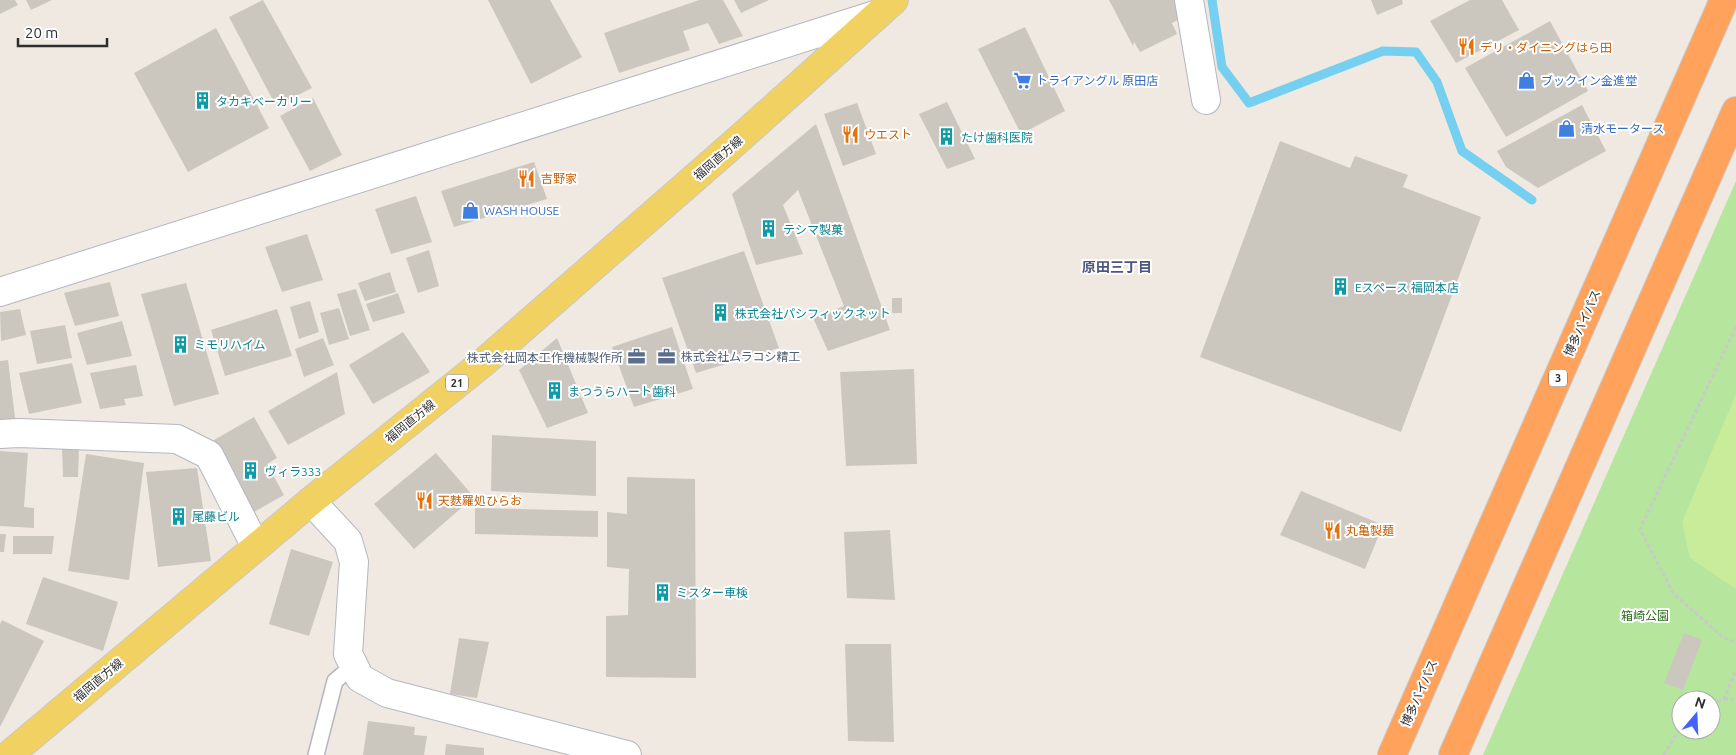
<svg xmlns="http://www.w3.org/2000/svg" width="1736" height="755" font-family="Ubuntu,'Noto Sans JP',sans-serif">
  <rect width="100%" height="100%" fill="#efe9e1"/>
  <path fill="#b6e59e" fill-rule="evenodd" d="M1736 181V755H1483ZM1681 700H1711V730H1681Z"/>
  <polygon fill="#c9ec9a" points="1736,394 1736,589 1690,558 1682,522"/>
  <g fill="none" stroke-linecap="round" stroke-linejoin="round">
    <polyline stroke="#75cff0" stroke-width="9" points="1212,0 1222,67 1249,103 1383,51 1416,52 1437,82 1462,151 1532,200"/>
  </g>
  <g fill="#cbc7bf">
    <polygon points="0,0 15,0 18,5 0,14"/>
    <polygon points="26,0 52,0 31,10"/>
    <polygon points="263,0 312,88 276,106 229,17"/>
    <polygon points="488,0 550,0 582,57 531,84"/>
    <polygon points="699,0 723,0 743,36 719,44 708,23 683,31 690,50 619,73 604,33"/>
    <polygon points="734,0 769,0 741,13"/>
    <polygon points="1109,0 1185,0 1191,13 1172,23 1177,34 1140,52 1134,42 1133,46"/>
    <polygon points="1371,0 1402,0 1403,4 1377,15"/>
    <polygon points="1470,0 1502,0 1519,30 1456,63 1430,21"/>
    <polygon points="1550,21 1588,91 1506,137 1465,68"/>
    <polygon points="1025,27 1065,111 1021,134 978,49"/>
    <polygon points="216,28 269,128 188,172 134,73"/>
    <polygon points="313,98 342,155 310,171 280,116"/>
    <polygon points="947,102 975,159 947,169 919,114"/>
    <polygon points="857,103 876,154 843,166 824,114"/>
    <polygon points="1582,105 1606,151 1538,188 1506,167 1497,151"/>
    <polygon points="816,124 890,330 828,351 813,318 844,306 798,190 783,205 803,254 756,265 732,194"/>
    <polygon points="1280,141 1350,168 1355,156 1408,175 1403,187 1481,217 1401,432 1200,357"/>
    <polygon points="534,162 547,199 454,227 441,191"/>
    <polygon points="416,196 432,242 391,254 375,209"/>
    <polygon points="307,234 323,280 282,292 265,247"/>
    <polygon points="429,250 439,286 418,293 406,258"/>
    <polygon points="744,251 779,348 696,373 662,278"/>
    <polygon points="390,272 396,292 365,301 358,283"/>
    <polygon points="110,282 119,316 75,326 64,293"/>
    <polygon points="186,283 219,394 174,406 141,294"/>
    <polygon points="356,289 370,330 350,336 337,294"/>
    <polygon points="398,293 405,313 373,322 366,304"/>
    <rect x="892" y="298" width="10" height="15"/>
    <polygon points="310,301 319,332 299,339 290,307"/>
    <polygon points="339,308 349,339 329,345 320,313"/>
    <polygon points="20,309 26,335 1,341 0,312"/>
    <polygon points="277,309 292,356 225,376 211,330"/>
    <polygon points="122,321 132,356 87,365 77,333"/>
    <polygon points="65,325 72,358 37,364 30,331"/>
    <polygon points="672,327 693,389 634,407 612,347"/>
    <polygon points="403,332 430,372 373,404 349,365"/>
    <polygon points="323,338 334,365 304,377 295,349"/>
    <polygon points="557,338 588,413 547,428 519,370"/>
    <polygon points="8,360 16,426 0,427 0,361"/>
    <polygon points="72,363 82,403 29,414 19,373"/>
    <polygon points="136,365 143,396 124,399 126,405 100,409 90,373"/>
    <polygon points="914,369 917,464 846,466 840,372"/>
    <polygon points="337,372 345,414 288,445 268,411"/>
    <polygon points="254,417 277,458 267,464 284,495 245,517 236,478 214,440"/>
    <polygon points="492,435 596,441 596,496 491,491"/>
    <polygon points="62,448 79,449 78,477 63,477"/>
    <polygon points="0,451 28,453 24,507 34,508 34,528 0,526"/>
    <polygon points="436,453 474,497 414,549 374,504"/>
    <polygon points="86,454 144,463 129,580 68,571"/>
    <polygon points="197,468 211,561 158,567 146,472"/>
    <polygon points="627,477 695,479 696,678 606,677 606,616 628,615 629,569 607,567 607,512 627,514"/>
    <polygon points="1301,491 1383,525 1365,569 1280,535"/>
    <polygon points="475,508 598,511 598,537 475,534"/>
    <polygon points="890,530 895,600 847,598 844,532"/>
    <polygon points="0,534 6,534 4,552 0,552"/>
    <polygon points="13,536 54,536 52,554 13,554"/>
    <polygon points="291,549 333,562 309,636 269,624"/>
    <polygon points="43,577 118,602 103,651 26,624"/>
    <polygon points="2,620 44,641 0,727 0,624"/>
    <polygon points="1684,633 1702,640 1683,690 1664,683"/>
    <polygon points="459,638 489,642 477,698 450,694"/>
    <polygon points="845,644 891,644 894,742 848,741"/>
    <polygon points="368,721 415,727 414,735 427,736 424,755 363,755"/>
    <polygon points="446,744 484,748 484,755 445,755"/>
  </g>
  <g fill="none" stroke-linecap="round" stroke-linejoin="round">
    <defs>
      <polyline id="lane" points="316,755 335,681 354,665"/>
      <g id="street">
        <polyline points="1189,0 1206,100"/>
        <polyline points="0,292 878,14"/>
        <polyline points="0,434 19,433 177,439 209,455 256,547"/>
        <polyline points="311,501 348,541 354,562 348,654 360,678 387,693 627,755"/>
      </g>
      <polyline id="primary" points="9,755 311,501 484,362 730,147 894,0"/>
      <g id="highway">
        <polyline points="1392,755 1724,0"/>
        <polyline points="1453,755 1736,111"/>
      </g>
    </defs>
    <use href="#lane" stroke="#b4b7c1" stroke-width="18"/>
    <use href="#street" stroke="#b4b7c1" stroke-width="30"/>
    <use href="#primary" stroke="#c9c9c9" stroke-width="30"/>
    <use href="#highway" stroke="#c9c9c9" stroke-width="30"/>
    <g stroke="#c9c9c9" stroke-width="3" stroke-dasharray="4 2.5" stroke-linecap="butt">
      <polyline points="1736,327 1640,529 1673,593 1724,638 1736,642"/>
      <polyline points="1724,699 1736,700"/>
      <polyline points="1711,704 1724,699 1736,670"/>
      <polyline points="1664,755 1681,726"/>
    </g>
    <use href="#lane" stroke="#fff" stroke-width="15"/>
    <use href="#street" stroke="#fff" stroke-width="28"/>
    <use href="#primary" stroke="#f2d163" stroke-width="28"/>
    <use href="#highway" stroke="#ffa35c" stroke-width="28"/>
  </g>
  <defs>
    <symbol id="restaurant-bare" viewBox="-9 -9 18 18"><path d="M-5-6h1v4h1v-4h1v4h1v-4h1v5L-1.5 .5V6h-2V.5L-5-1ZM5-6V6H3V1.5H1.5Q1.5-4 5-6Z" fill="#e8710a" stroke="#fff" stroke-width="2.5" paint-order="stroke"/></symbol>
    <symbol id="supermarket-bare" viewBox="-9 -9 18 18"><path d="M-6-5.5h2.5l.6 2H6L4.5 2H-2.5L-4.4-4H-6ZM-1.5 3.2a1.3 1.3 0 1 0 .1 0ZM3 3.2a1.3 1.3 0 1 0 .1 0Z" fill="#3f7fe0" stroke="#fff" stroke-width="2.5" paint-order="stroke"/></symbol>
    <symbol id="shop-bare" viewBox="-9 -9 18 18"><path d="M-5-2.5h2.3a2.7 3.5 0 0 1 5.4 0H5L5.5 6h-11ZM-1.5-2.5h3a1.5 2.3 0 0 0-3 0Z" fill="#3f7fe0" stroke="#fff" stroke-width="2.5" paint-order="stroke"/></symbol>
    <symbol id="building-bare" viewBox="-9 -9 18 18"><path d="M-4-6H4V6H1V3H-1V6H-4ZM-2.5-4.3h1.7v1.8h-1.7ZM.8-4.3h1.7v1.8H.8ZM-2.5-1h1.7V.8h-1.7ZM.8-1h1.7V.8H.8Z" fill="#0f9aa8" stroke="#fff" stroke-width="2.5" paint-order="stroke"/></symbol>
    <symbol id="office-bare" viewBox="-9 -9 18 18"><path d="M-6-3h4V-5.5h4V-3h4V5H-6ZM-1-4.5V-3h2v-1.5ZM-6 0V1H6V0Z" fill="#5c6f8a" stroke="#fff" stroke-width="2.5" paint-order="stroke"/></symbol>
  </defs>
  <g fill-rule="evenodd">
    <use href="#restaurant-bare" x="1454" y="34" width="25" height="25"/>
    <use href="#supermarket-bare" x="1010" y="68" width="25" height="25"/>
    <use href="#shop-bare" x="1514" y="68" width="25" height="25"/>
    <use href="#building-bare" x="190" y="88" width="25" height="25"/>
    <use href="#shop-bare" x="1554" y="116" width="25" height="25"/>
    <use href="#restaurant-bare" x="838" y="122" width="25" height="25"/>
    <use href="#building-bare" x="934" y="124" width="25" height="25"/>
    <use href="#restaurant-bare" x="514" y="166" width="25" height="25"/>
    <use href="#shop-bare" x="458" y="198" width="25" height="25"/>
    <use href="#building-bare" x="756" y="216" width="25" height="25"/>
    <use href="#building-bare" x="1328" y="274" width="25" height="25"/>
    <use href="#building-bare" x="708" y="300" width="25" height="25"/>
    <use href="#building-bare" x="168" y="332" width="25" height="25"/>
    <use href="#office-bare" x="654" y="344" width="25" height="25"/>
    <use href="#office-bare" x="624" y="344" width="25" height="25"/>
    <use href="#building-bare" x="542" y="378" width="25" height="25"/>
    <use href="#building-bare" x="238" y="458" width="25" height="25"/>
    <use href="#restaurant-bare" x="412" y="488" width="25" height="25"/>
    <use href="#building-bare" x="166" y="504" width="25" height="25"/>
    <use href="#restaurant-bare" x="1320" y="518" width="25" height="25"/>
    <use href="#building-bare" x="650" y="580" width="25" height="25"/>
  </g>
  <g text-anchor="middle" dominant-baseline="central" stroke-width="4" stroke-linejoin="round" paint-order="stroke">
    <g fill="#fff" stroke="#6d6d6d" stroke-width="1">
      <rect x="1549" y="369.5" width="18" height="17" rx="4"/>
      <rect x="446" y="374.5" width="22" height="17" rx="4"/>
    </g>
    <g font-size="11" font-weight="bold" fill="#2e2e2e">
      <text x="1558" y="378">3</text>
      <text x="457" y="383">21</text>
    </g>
    <g font-size="12" fill="#c56008" stroke="#fff" text-anchor="start">
      <text x="1480" y="47">デリ・ダイニングはら田</text>
      <text x="864" y="134">ウエスト</text>
      <text x="541" y="178">吉野家</text>
      <text x="438" y="500">天麩羅処ひらお</text>
      <text x="1346" y="530">丸亀製麺</text>
    </g>
    <g font-size="12" fill="#366cbe" stroke="#fff" text-anchor="start">
      <text x="1036" y="80">トライアングル 原田店</text>
      <text x="1541" y="80">ブックイン金進堂</text>
      <text x="1581" y="128">清水モータース</text>
      <text x="484" y="210">WASH HOUSE</text>
    </g>
    <g font-size="12" fill="#0d838f" stroke="#fff" text-anchor="start">
      <text x="216" y="101">タカキベーカリー</text>
      <text x="961" y="137">たけ歯科医院</text>
      <text x="783" y="229">テシマ製菓</text>
      <text x="1355" y="287">Eスペース 福岡本店</text>
      <text x="735" y="313">株式会社パシフィックネット</text>
      <text x="194" y="344">ミモリハイム</text>
      <text x="568" y="391">まつうらハート歯科</text>
      <text x="265" y="471">ヴィラ333</text>
      <text x="192" y="516">尾藤ビル</text>
      <text x="676" y="592">ミスター車検</text>
    </g>
    <g font-size="12" fill="#2e2e2e" stroke="#fff">
      <text transform="translate(718 158) rotate(-41)">福岡直方線</text>
      <text transform="translate(1582 323) rotate(-66)">博多バイパス</text>
      <text transform="translate(410 421) rotate(-39)">福岡直方線</text>
      <text transform="translate(98 680) rotate(-40)">福岡直方線</text>
      <text transform="translate(1419 693) rotate(-66)">博多バイパス</text>
    </g>
    <g font-size="12" fill="#4e5e75" stroke="#fff" text-anchor="start">
      <text x="681" y="356">株式会社ムラコシ精工</text>
      <text x="623" y="357" text-anchor="end">株式会社岡本工作機械製作所</text>
    </g>
    <g font-size="12" fill="#2c6e1b" stroke="#fff">
      <text x="1645" y="615">箱崎公園</text>
    </g>
    <g font-size="14" font-weight="bold" fill="#4d5680" stroke="#fff">
      <text x="1117" y="267">原田三丁目</text>
    </g>
  </g>
  <g transform="translate(1696 715) rotate(19)"><circle r="24" fill="#ffffff" stroke="#ababab"/>
  <path d="M0-4L9 19L0 12L-9 19Z" fill="#4264fb"/>
  <text y="-8" font-size="14" font-weight="bold" text-anchor="middle" fill="#2e2e2e">N</text>
  </g>
  <path d="M18 38v8h89v-8" fill="none" stroke="#2e2e2e" stroke-width="2.5"/>
  <text x="25" y="38" font-size="15" fill="#2e2e2e" stroke="#ffffff" stroke-width="4" paint-order="stroke">20 m</text>
</svg>
